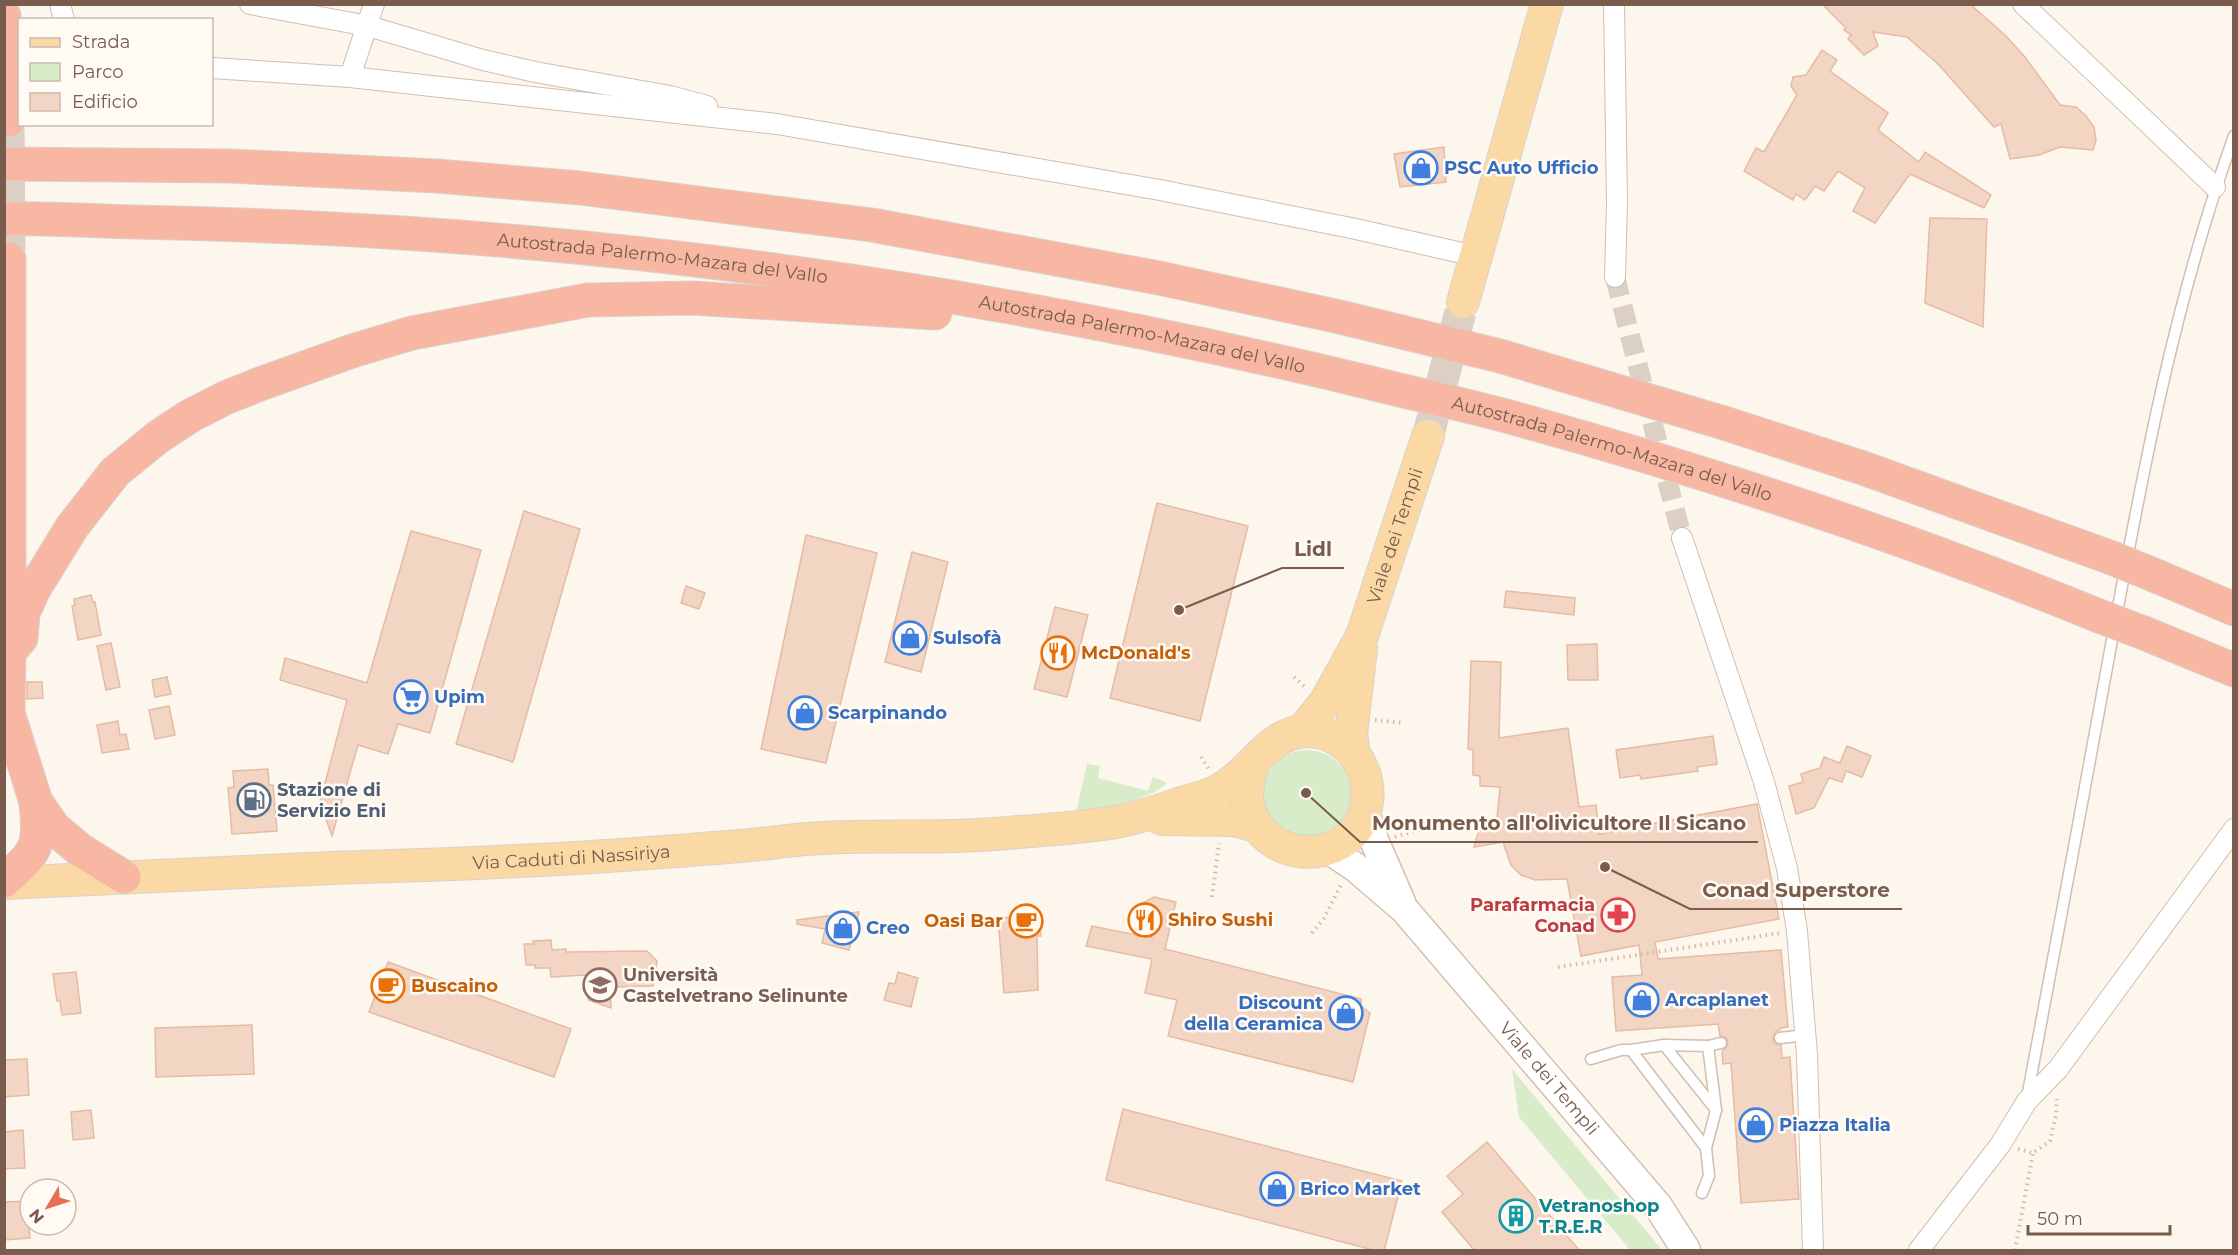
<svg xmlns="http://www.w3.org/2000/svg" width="2238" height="1255" font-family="Montserrat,sans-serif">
  <rect width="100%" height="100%" fill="#fdf6ec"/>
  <g fill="#d8ecc9">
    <circle cx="1307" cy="794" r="44"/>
    <path d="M1087 764 1100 766 1098 778 1148 791 1153 777 1167 783C1149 801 1102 808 1076 812Z"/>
    <polygon points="1512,1069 1662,1250 1630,1250 1519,1117"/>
  </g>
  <g fill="#f3d5c3" stroke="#e6bba3" stroke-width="1.5">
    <polygon points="1822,4 1970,4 2006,36 2025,57 2060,105 2076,107 2086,116 2094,127 2096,140 2093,150 2060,147 2039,155 2010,159 2001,124 1994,127 1938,64 1907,37 1873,32 1878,46 1864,55 1848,39 1851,35 1844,30 1846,28"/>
    <polygon points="1822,50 1837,60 1830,71 1888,113 1878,130 1919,162 1925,152 1991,195 1984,208 1910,174 1875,223 1853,211 1865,188 1838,171 1824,191 1815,186 1805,200 1796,194 1793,200 1744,171 1756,148 1764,152 1797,95 1791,86 1793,77 1806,75"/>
    <polygon points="1444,147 1446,182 1400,187 1394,154"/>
    <polygon points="1930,218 1987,219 1983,327 1925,303"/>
    <polygon points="1157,503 1248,526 1200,721 1110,698"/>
    <polygon points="524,511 580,529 513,762 456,744"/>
    <polygon points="411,531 481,550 430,733 398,724 388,754 358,745 332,836 320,802 347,700 280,680 285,658 367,683"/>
    <polygon points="806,535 877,553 826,763 761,749"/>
    <polygon points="912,552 948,562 921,672 885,662"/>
    <polygon points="686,586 705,593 699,609 681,603"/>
    <polygon points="1506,591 1575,598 1574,615 1504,607"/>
    <polygon points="91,595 93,602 95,602 101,635 78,640 72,606 75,605 74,599"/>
    <polygon points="1055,607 1088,615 1067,697 1034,689"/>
    <polygon points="111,643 120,687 106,690 97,646"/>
    <polygon points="1597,644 1598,680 1568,680 1567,645"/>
    <polygon points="1471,661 1501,662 1499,738 1568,728 1579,807 1596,805 1599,834 1757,804 1779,919 1655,942 1658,959 1781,950 1788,1027 1780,1028 1780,1030 1775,1032 1773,1038 1774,1043 1781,1045 1782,1058 1790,1057 1799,1199 1741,1203 1731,1063 1723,1064 1722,1051 1726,1048 1728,1042 1726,1038 1720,1036 1718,1024 1616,1031 1612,977 1642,975 1639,945 1581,956 1567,879 1535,880 1521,875 1511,865 1503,842 1474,847 1479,830 1487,821 1497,818 1500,787 1480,786 1480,776 1473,775 1473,750 1468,749"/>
    <polygon points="167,677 171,694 155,697 152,680"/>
    <polygon points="27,682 42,682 43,698 27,699"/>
    <polygon points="169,706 175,735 155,739 149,710"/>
    <polygon points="118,721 120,735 126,734 129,749 102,753 97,725"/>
    <polygon points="1713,736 1717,764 1697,767 1698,771 1641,779 1640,775 1620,778 1616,750"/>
    <polygon points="1847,746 1871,756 1862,777 1846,771 1842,782 1829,778 1814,808 1796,814 1789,786 1803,782 1801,774 1820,768 1824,757 1840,763"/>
    <polygon points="268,769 269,785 273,785 277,831 232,834 228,788 234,787 233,771"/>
    <polygon points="1154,897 1176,902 1165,949 1361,999 1361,1006 1370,1013 1353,1082 1168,1036 1177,1000 1145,993 1152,959 1086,946 1092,926 1152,938 1133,908"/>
    <polygon points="1028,911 1038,918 1041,936 1037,936 1038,990 1004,993 998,918 1014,917 1014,912"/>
    <polygon points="859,912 849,950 822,943 825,929 797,924 797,920"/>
    <polygon points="551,940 552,950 566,949 566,952 647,951 657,961 653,986 610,987 611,1008 588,1000 586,975 551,977 550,968 535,968 535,965 526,965 524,944 534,944 533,941"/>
    <polygon points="388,962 571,1029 554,1077 369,1012"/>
    <polygon points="76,972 81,1013 62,1015 60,1001 57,1001 53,974"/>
    <polygon points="898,972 918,978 911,1007 884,1000 889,983 895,984"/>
    <polygon points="252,1025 254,1074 156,1077 155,1028"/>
    <polygon points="27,1059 29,1095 4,1097 4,1060"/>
    <polygon points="1123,1109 1402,1181 1384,1251 1377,1251 1106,1180"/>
    <polygon points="91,1110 94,1138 73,1140 71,1112"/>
    <polygon points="23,1130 25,1168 4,1169 4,1132"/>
    <polygon points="1487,1142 1580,1251 1475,1251 1442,1212 1463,1194 1447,1176"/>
    <polygon points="27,1201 30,1238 4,1240 4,1202"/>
  </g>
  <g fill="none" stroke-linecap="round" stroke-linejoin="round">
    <polyline stroke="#dcd0c4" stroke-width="20" stroke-dasharray="20 10" stroke-linecap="butt" points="1615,277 1682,538"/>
    <polyline stroke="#dcd0c4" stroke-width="32" stroke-dasharray="32 16" stroke-linecap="butt" points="1428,436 1463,302"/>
    <polyline stroke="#dcd0c4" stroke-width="33" stroke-dasharray="33 16" stroke-linecap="butt" points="8,120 9,259"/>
    <defs>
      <g id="service">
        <polyline points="1780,1038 1806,1035"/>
        <polyline points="1664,1045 1716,1110"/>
        <polyline points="1591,1059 1621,1050 1631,1050"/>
        <path d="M2027 1098C2056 945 2084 793 2112 640 2143 470 2175 299 2234 136"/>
        <polyline points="1706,1148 1631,1050 1664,1045 1708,1046"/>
        <polyline points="1702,1193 1709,1176 1706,1148 1716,1110 1708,1046 1721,1043"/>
      </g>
      <g id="minor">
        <polyline points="60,4 64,20"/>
        <polyline points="250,4 368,26 483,60 535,72 670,96 707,106"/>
        <polyline points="1614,4 1617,202 1615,277"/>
        <polyline points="2023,4 2215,187"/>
        <polyline points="212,68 350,77 777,124 1160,190 1356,229 1475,256"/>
        <polyline points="350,77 374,4"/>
        <polyline points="1682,538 1764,782 1787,868 1797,931 1807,1055 1813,1250"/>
        <polyline points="1919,1250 2000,1145 2027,1101 2058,1069 2234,829"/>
      </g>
      <g id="secondary">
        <polyline points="1365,812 1374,840 1401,902"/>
        <path id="s1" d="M1328 849 1355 867 1404 909 1658 1206 1686 1250"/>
      </g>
      <g id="primary">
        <polyline points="1463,302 1547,4"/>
        <path id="s2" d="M1302 731 1326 701 1362 636 1428 436"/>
        <polyline points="1354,754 1351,734 1361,649"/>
        <polyline points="1162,819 1234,820 1257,826"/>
        <path id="s3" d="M4 883C106 878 208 873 310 869 379 866 448 865 517 861 591 858 666 852 740 846 767 844 795 839 822 838 874 835 927 838 979 835 1018 832 1056 830 1095 825 1125 822 1153 813 1182 803 1195 799 1210 796 1221 789 1255 770 1272 725 1316 732 1360 738 1382 792 1357 828 1329 866 1266 857 1250 812 1244 796 1248 780 1253 764"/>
      </g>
      <g id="motorway">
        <polyline points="4,16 8,120"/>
        <polyline points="4,164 231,166 437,176 580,188 872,225 1159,278 1340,317 1500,356 1724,423 1863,468 2112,558"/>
        <path id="s4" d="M4 219C48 218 91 221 134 222 224 224 313 227 403 233 730 254 1053 306 1371 383 1423 396 1476 407 1528 422 1722 476 1913 540 2099 616"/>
        <polyline points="2161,578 2234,609"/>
        <polyline points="2144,633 2234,670"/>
        <polyline points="9,652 21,638 23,613 34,589 72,527 115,472 158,437 190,416 225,398 260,384 352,351 412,333 588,300 692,298 935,313"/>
        <polyline points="8,713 36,802 54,828 79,849 124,877"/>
        <polyline points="4,741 8,713 9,652 9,259"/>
        <path d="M4 881C38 850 40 848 36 802"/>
      </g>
    </defs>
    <use href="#service" stroke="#d1beb0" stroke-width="13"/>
    <use href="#minor" stroke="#d1beb0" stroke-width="22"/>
    <use href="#secondary" stroke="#d6c0b0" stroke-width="31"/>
    <use href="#primary" stroke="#dad1cd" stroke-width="34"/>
    <use href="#motorway" stroke="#dad1cd" stroke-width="35"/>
    <g stroke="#d9b8a5" stroke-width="4" stroke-dasharray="1.5 4.5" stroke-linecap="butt">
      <polyline points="1294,677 1306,688"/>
      <polyline points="1375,720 1403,723"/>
      <polyline points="1201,757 1209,769"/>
      <polyline points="1395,837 1427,827"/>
      <polyline points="1212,897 1219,843"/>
      <polyline points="1312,933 1324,918 1341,885"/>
      <polyline points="1558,967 1781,933"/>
      <polyline points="2018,1149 2033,1153 2050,1141 2056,1115 2057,1099"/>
      <polyline points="2015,1250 2033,1153"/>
    </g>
    <use href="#service" stroke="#fff" stroke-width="10"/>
    <use href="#minor" stroke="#fff" stroke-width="20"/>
    <use href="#secondary" stroke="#fff" stroke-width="28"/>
    <use href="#primary" stroke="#fbd9a5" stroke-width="32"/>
    <use href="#motorway" stroke="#f7b7a3" stroke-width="33"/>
    <defs>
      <g id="motorway-bridge">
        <polyline points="2112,558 2161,578"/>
        <polyline points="2099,616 2144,633"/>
      </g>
    </defs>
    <use href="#motorway-bridge" stroke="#dad1cd" stroke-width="35" stroke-linecap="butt"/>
    <use href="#motorway-bridge" stroke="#f7b7a3" stroke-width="33"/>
  </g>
  <defs>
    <symbol id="shop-ring" viewBox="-11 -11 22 22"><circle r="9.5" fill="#fffaf3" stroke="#3f7fe0" stroke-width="1.5"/><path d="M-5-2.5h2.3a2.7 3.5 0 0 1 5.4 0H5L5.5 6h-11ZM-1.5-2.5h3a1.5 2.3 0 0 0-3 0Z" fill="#3f7fe0"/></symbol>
    <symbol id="restaurant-ring" viewBox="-11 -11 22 22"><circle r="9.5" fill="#fffaf3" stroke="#e8710a" stroke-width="1.5"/><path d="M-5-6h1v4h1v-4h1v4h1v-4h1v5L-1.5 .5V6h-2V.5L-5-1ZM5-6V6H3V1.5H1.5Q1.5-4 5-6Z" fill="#e8710a"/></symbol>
    <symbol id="supermarket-ring" viewBox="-11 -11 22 22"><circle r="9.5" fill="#fffaf3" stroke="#3f7fe0" stroke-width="1.5"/><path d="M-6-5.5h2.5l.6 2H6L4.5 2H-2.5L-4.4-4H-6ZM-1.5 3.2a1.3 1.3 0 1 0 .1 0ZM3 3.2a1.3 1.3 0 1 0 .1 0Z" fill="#3f7fe0"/></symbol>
    <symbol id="fuel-ring" viewBox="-11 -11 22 22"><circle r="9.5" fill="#fffaf3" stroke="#5c6f8a" stroke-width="1.5"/><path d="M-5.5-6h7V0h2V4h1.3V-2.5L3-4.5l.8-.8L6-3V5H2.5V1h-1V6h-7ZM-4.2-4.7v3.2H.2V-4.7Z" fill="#5c6f8a"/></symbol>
    <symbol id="pharmacy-ring" viewBox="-11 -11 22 22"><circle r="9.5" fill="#fffaf3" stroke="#e0444e" stroke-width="1.5"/><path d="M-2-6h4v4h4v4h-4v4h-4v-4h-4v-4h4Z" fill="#e0444e"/></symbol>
    <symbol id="cafe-ring" viewBox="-11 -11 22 22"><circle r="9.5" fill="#fffaf3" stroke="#e8710a" stroke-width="1.5"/><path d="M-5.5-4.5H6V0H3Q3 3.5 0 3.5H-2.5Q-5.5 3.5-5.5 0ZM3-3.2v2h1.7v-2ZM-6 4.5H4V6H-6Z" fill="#e8710a"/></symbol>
    <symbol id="university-ring" viewBox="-11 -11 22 22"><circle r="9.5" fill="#fffaf3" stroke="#8d6e63" stroke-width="1.5"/><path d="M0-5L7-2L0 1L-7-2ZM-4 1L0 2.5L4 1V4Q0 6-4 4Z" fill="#8d6e63"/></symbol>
    <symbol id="building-ring" viewBox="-11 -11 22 22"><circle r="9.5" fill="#fffaf3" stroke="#0f9aa8" stroke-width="1.5"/><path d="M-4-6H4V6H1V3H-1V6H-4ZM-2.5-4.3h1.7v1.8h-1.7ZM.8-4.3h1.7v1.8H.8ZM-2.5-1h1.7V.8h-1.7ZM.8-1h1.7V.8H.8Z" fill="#0f9aa8"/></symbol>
  </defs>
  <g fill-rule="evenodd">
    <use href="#shop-ring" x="1402" y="149" width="38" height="38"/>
    <use href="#shop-ring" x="891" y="619" width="38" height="38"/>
    <use href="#restaurant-ring" x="1039" y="634" width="38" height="38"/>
    <use href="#supermarket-ring" x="392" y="678" width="38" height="38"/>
    <use href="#shop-ring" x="786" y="694" width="38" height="38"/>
    <use href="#fuel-ring" x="235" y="781" width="38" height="38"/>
    <use href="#pharmacy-ring" x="1599" y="896" width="38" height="38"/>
    <use href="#restaurant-ring" x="1126" y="901" width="38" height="38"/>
    <use href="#cafe-ring" x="1007" y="902" width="38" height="38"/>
    <use href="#shop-ring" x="824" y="909" width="38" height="38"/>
    <use href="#university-ring" x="581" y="966" width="38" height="38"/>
    <use href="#cafe-ring" x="369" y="967" width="38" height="38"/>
    <use href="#shop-ring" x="1623" y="981" width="38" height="38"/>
    <use href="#shop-ring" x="1327" y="994" width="38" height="38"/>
    <use href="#shop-ring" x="1737" y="1106" width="38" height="38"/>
    <use href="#shop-ring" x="1258" y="1170" width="38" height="38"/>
    <use href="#building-ring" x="1497" y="1197" width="38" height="38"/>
  </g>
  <g text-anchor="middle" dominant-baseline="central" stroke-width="5" stroke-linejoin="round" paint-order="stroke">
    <g font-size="18" font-weight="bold" fill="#366cbe" stroke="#fffaf3" text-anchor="start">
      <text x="1444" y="168">PSC Auto Ufficio</text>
      <text x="933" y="638">Sulsofà</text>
      <text x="434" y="697">Upim</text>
      <text x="828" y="713">Scarpinando</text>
      <text x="866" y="928">Creo</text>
      <text x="1665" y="1000">Arcaplanet</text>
      <text x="1323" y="1003" text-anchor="end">Discount<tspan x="1323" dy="21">della Ceramica</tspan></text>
      <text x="1779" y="1125">Piazza Italia</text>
      <text x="1300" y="1189">Brico Market</text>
    </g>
    <g font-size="18" fill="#7a5c4d" stroke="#fffaf3">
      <text stroke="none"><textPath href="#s4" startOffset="660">Autostrada Palermo-Mazara del Vallo</textPath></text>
      <text stroke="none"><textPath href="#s4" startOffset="1146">Autostrada Palermo-Mazara del Vallo</textPath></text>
      <text stroke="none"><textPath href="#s4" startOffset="1630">Autostrada Palermo-Mazara del Vallo</textPath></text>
      <text stroke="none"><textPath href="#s2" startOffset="218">Viale dei Templi</textPath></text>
      <text stroke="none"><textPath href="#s3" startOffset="568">Via Caduti di Nassiriya</textPath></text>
      <text stroke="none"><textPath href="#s1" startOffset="320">Viale dei Templi</textPath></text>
    </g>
    <g font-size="18" font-weight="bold" fill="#c56008" stroke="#fffaf3" text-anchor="start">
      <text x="1081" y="653">McDonald's</text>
      <text x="1168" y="920">Shiro Sushi</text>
      <text x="1003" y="921" text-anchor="end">Oasi Bar</text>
      <text x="411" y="986">Buscaino</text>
    </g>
    <g font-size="18" font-weight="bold" fill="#4e5e75" stroke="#fffaf3" text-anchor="start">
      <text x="277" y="790">Stazione di<tspan x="277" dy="21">Servizio Eni</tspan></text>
    </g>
    <g font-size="18" font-weight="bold" fill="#be3a42" stroke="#fffaf3" text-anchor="end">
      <text x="1595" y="905">Parafarmacia<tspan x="1595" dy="21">Conad</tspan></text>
    </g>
    <g font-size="18" font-weight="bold" fill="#785e54" stroke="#fffaf3" text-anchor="start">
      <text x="623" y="975">Università<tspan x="623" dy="21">Castelvetrano Selinunte</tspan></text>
    </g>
    <g font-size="18" font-weight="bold" fill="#0d838f" stroke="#fffaf3" text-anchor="start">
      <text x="1539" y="1206">Vetranoshop<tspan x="1539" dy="21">T.R.E.R</tspan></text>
    </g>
  </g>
  <path fill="none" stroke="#7a5c4d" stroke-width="2" d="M1179 610L1282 568H1344M1306 793L1360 842H1758M1605 867L1690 909H1902"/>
  <g fill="#7a5c4d" stroke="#fffaf3" stroke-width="2">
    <circle cx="1179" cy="610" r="6"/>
    <circle cx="1306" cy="793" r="6"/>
    <circle cx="1605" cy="867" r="6"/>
  </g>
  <g font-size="20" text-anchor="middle" font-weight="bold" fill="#7a5c4d" stroke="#fffaf3" stroke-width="5" stroke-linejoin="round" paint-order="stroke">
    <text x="1313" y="556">Lidl</text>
    <text x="1559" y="830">Monumento all'olivicultore Il Sicano</text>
    <text x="1796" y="897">Conad Superstore</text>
  </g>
  <rect width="2238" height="1255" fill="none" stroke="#7a5c4d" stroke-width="12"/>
  <rect x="18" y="18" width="195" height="108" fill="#fffaf3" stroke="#cabbb1" stroke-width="1.5"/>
  <rect x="30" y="38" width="30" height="9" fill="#fbd9a5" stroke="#cabbb1" stroke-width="1.5"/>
  <text x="72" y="48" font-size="18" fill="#7a5c4d">Strada</text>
  <rect x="30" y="63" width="30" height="18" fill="#d8ecc9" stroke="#cabbb1" stroke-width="1.5"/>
  <text x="72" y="78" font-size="18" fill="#7a5c4d">Parco</text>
  <rect x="30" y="93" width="30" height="18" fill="#f3d5c3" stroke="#cabbb1" stroke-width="1.5"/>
  <text x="72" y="108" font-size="18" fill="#7a5c4d">Edificio</text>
  <g transform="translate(48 1207) rotate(231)"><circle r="28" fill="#fffaf3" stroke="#cabbb1" stroke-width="1.5"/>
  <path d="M0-4.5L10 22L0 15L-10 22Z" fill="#e76f51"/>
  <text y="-9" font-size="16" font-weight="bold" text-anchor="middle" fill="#7a5c4d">N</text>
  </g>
  <path d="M2028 1225v9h142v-9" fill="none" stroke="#7a5c4d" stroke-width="3"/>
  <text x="2037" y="1225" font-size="18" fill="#7a5c4d" stroke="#fffaf3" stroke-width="4.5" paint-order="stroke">50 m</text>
</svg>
